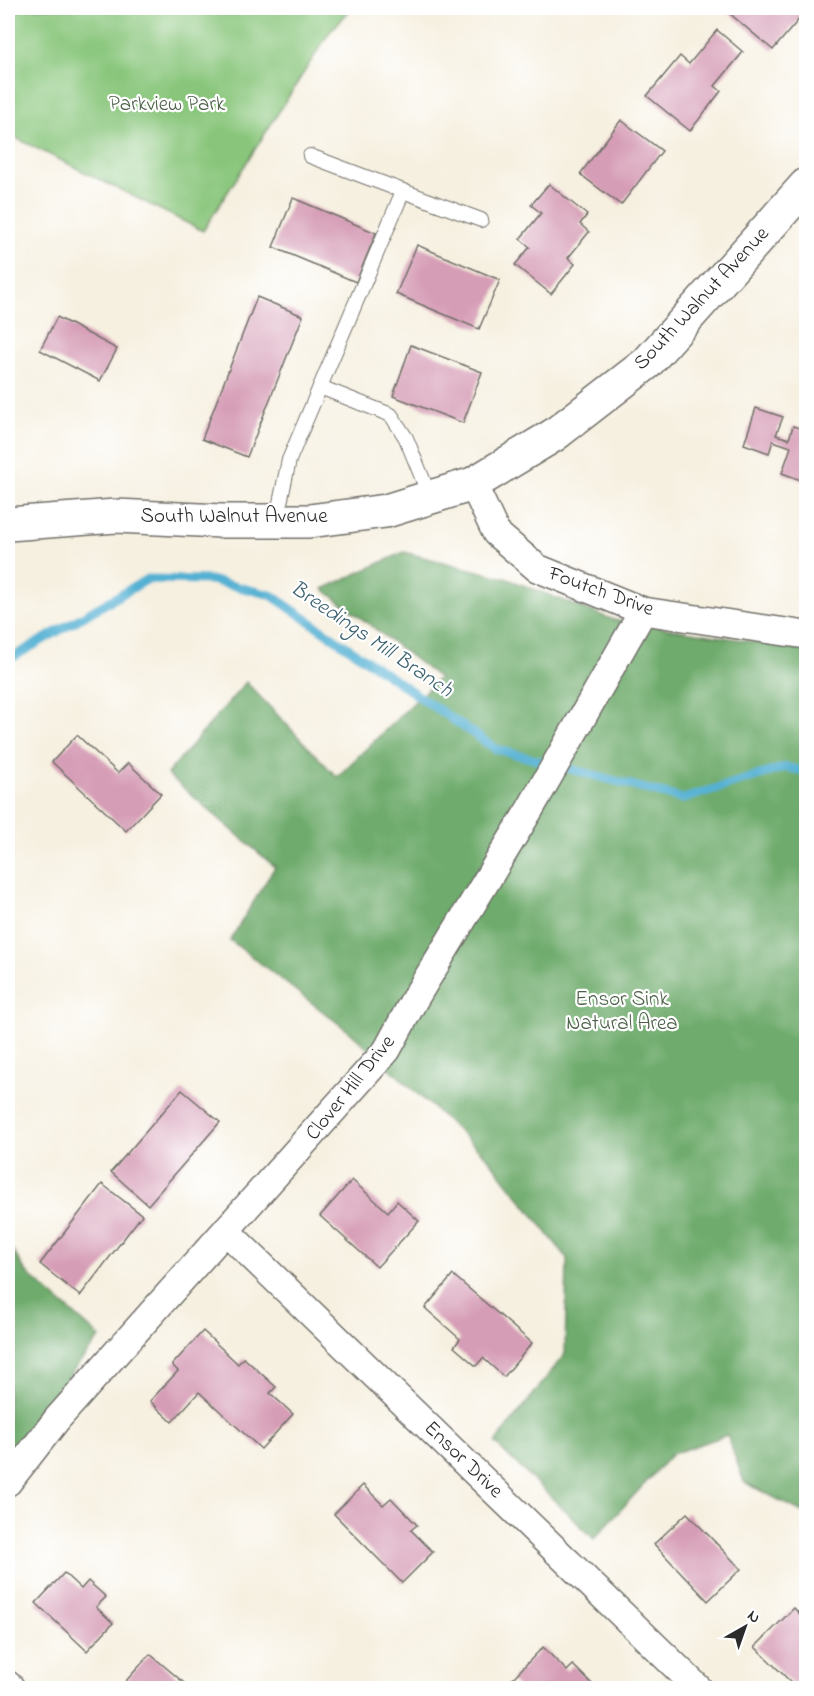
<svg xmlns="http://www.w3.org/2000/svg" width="814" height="1696" font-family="'Indie Flower',sans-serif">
  <rect width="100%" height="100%" fill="#fff"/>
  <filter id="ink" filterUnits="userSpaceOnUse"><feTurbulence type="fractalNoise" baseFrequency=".0167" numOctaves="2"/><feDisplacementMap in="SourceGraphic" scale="12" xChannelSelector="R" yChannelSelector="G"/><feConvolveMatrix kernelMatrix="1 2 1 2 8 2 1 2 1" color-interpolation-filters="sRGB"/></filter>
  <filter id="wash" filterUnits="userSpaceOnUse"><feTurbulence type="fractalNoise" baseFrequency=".008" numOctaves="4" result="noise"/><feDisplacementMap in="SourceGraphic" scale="24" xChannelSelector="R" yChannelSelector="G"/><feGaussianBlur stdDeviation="1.35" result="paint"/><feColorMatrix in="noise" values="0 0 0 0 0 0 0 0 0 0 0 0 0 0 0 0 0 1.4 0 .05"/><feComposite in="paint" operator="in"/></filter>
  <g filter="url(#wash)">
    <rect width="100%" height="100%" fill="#f6f0e0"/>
    <polygon fill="#89c67c" stroke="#5a7854" stroke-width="1.5" points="8,8 352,8 329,33 203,231 8,134"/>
    <g fill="#6eab6c" stroke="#4c6b4c" stroke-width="1.5">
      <polygon points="404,552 505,578 614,620 806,650 806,1514 744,1482 727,1435 672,1454 594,1539 495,1443 565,1354 567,1258 488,1158 352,1034 230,940 275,867 167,774 246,682 337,777 439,678 323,589"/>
      <polygon points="8,1243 26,1272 100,1337 8,1452"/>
    </g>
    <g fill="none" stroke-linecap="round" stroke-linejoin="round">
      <polyline stroke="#55b1d3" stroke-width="9" points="8,660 148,579 210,580 271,595 496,749 683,799 786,767 806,772"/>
    </g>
    <g id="blocks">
      <g fill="#d69db6">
        <polygon points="723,8 806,8 806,11 773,50"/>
        <polygon points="717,30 743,52 715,86 721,91 690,131 647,96 680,56 689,64"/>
        <polygon points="621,120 662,151 621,205 580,174"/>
        <polygon points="549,184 587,215 580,224 589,232 568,258 575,264 551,294 515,265 530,247 520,239 541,213 531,205"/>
        <polygon points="293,198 376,233 356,282 273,247"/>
        <polygon points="417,245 500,280 479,329 396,294"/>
        <polygon points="257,297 303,316 247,457 202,439"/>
        <polygon points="57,317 117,349 100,381 40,350"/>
        <polygon points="411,345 482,372 463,423 393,396"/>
        <polygon points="756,408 783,417 776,435 789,439 793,426 806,430 806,482 782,473 791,447 773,441 769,453 744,444"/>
        <polygon points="77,735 118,773 128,763 161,794 126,831 52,762"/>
        <polygon points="182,1090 220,1122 148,1205 111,1172"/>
        <polygon points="352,1180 388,1212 397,1201 419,1221 377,1267 320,1216"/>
        <polygon points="102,1184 142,1215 80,1296 40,1264"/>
        <polygon points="453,1275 532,1343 504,1377 483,1358 476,1366 454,1347 460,1339 425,1308"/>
        <polygon points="203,1331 238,1364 244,1358 276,1387 270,1393 293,1414 261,1449 199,1392 172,1422 150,1401 178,1371 172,1365"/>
        <polygon points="363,1485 383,1505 391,1498 417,1525 411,1530 433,1552 402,1583 334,1514"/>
        <polygon points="687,1513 741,1569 708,1601 654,1544"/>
        <polygon points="64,1573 81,1589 88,1581 106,1597 96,1607 113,1623 87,1651 36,1603"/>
        <polygon points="794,1608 806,1621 802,1631 806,1635 806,1688 797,1688 755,1647"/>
        <polygon points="543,1647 567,1671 573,1665 596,1688 519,1688 511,1680"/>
        <polygon points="150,1654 190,1688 134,1688 126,1681"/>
      </g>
    </g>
  </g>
  <g filter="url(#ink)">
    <use href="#blocks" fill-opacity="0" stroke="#72706a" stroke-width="1.5"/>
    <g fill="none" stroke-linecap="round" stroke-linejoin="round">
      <defs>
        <g id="service">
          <polyline points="403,191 481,220"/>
          <polyline points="320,387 391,415 406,438 430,497"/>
          <polyline points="276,522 289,460 403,191 310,156"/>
        </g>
        <g id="minor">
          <polyline points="473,484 496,533 537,568 643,611 806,635"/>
          <polyline points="227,1232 698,1688"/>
          <polyline points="8,1482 58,1418 387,1050 414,1000 530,809 643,611"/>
          <polyline points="8,1685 11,1688"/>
        </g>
        <polyline id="tertiary" points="8,524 116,516 221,521 309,521 386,511 473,484 554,435 647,363 806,185"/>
      </defs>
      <use href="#service" stroke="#72706a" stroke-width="16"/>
      <use href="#minor" stroke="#72706a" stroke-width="30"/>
      <use href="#tertiary" stroke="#72706a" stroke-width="36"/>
      <use href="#service" stroke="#fff" stroke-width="14"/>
      <use href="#minor" stroke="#fff" stroke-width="27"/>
      <use href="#tertiary" stroke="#fff" stroke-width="33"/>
    </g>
  </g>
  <g text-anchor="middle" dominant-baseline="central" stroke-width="4.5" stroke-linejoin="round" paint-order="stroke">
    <g font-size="21" fill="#4c6147" stroke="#fff">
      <text x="167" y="105">Parkview Park</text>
      <text x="622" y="1000">Ensor Sink<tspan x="622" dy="24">Natural Area</tspan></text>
    </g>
    <g font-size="21" fill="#2b2b2b" stroke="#fff">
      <text transform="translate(702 299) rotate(-47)">South Walnut Avenue</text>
      <text x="234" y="517">South Walnut Avenue</text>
      <text transform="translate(601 592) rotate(20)">Foutch Drive</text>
      <text transform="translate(351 1088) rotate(-51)">Clover Hill Drive</text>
      <text transform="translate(463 1460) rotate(44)">Ensor Drive</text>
    </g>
    <g font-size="22" font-style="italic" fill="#3c616e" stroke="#fff">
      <text transform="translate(371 640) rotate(34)">Breedings Mill Branch</text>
    </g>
  </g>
  <rect width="814" height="1696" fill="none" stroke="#fff" stroke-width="30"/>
  <g transform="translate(745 1627) rotate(40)" stroke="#ffffff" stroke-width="4.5" paint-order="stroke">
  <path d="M0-4.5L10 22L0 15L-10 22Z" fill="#2b2b2b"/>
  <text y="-9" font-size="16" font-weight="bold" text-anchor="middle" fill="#2b2b2b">N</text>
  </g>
</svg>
